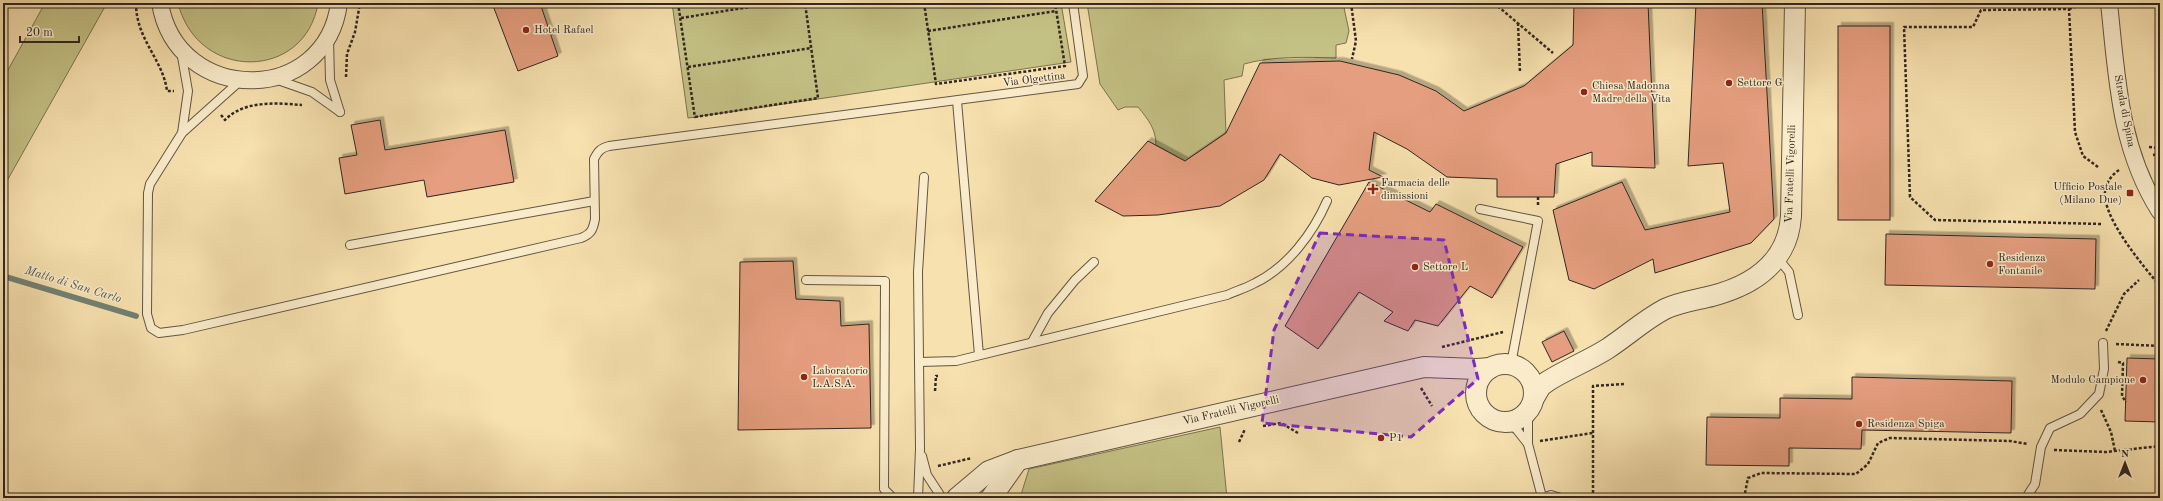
<svg xmlns="http://www.w3.org/2000/svg" width="2163" height="501" font-family="'Old Standard TT',serif">
  <defs>
    <filter id="shadow"><feDropShadow dx="3.5" dy="-3.5" stdDeviation="0" flood-color="#0004"/></filter>
  </defs>
  <rect width="100%" height="100%" fill="#f7e1af"/>
  <filter id="stains"><feTurbulence type="fractalNoise" baseFrequency=".005" numOctaves="4"/><feColorMatrix values="0 0 0 0 .2 0 0 0 0 .09 0 0 0 0 .02 0 0 0 .5 -.17"/></filter>
  <radialGradient id="worn" r=".72"><stop offset=".6" stop-color="#630" stop-opacity="0"/><stop offset="1" stop-color="#630" stop-opacity=".3"/></radialGradient>
  <g fill="#c4c185" stroke="#7a7452">
    <polygon points="45,3 107,3 3,188 3,79"/>
    <path d="M178 3H318C306 80 198 83 178 3Z"/>
    <polygon points="672,3 1061,3 1071,62 688,118"/>
    <path d="M1087 3H1343L1349 31 1346 43 1336 45V58C1305 57 1273 56 1244 64L1242 76 1224 80 1226 133 1185 161 1156 145C1156 129 1148 119 1138 107H1125L1118 110 1100 84Z"/>
    <polygon points="1220,427 1227,498 1020,498 1029,469"/>
  </g>
  <g fill="none" stroke-linecap="round" stroke-linejoin="round">
    <polyline stroke="#718172" stroke-width="6" points="3,276 136,316"/>
  </g>
  <g fill="#e59e7f" stroke="#30261f" filter="url(#shadow)">
    <polygon points="492,3 540,3 558,56 518,71"/>
    <polygon points="1574,3 1648,3 1655,168 1592,166 1592,152 1556,164 1554,197 1497,197 1497,179 1447,177 1407,149 1374,132 1369,170 1383,177 1339,185 1312,178 1280,154 1264,180 1220,206 1158,215 1123,216 1095,201 1148,141 1185,161 1226,133 1260,63 1340,61 1399,75 1436,91 1464,111 1524,86 1573,45"/>
    <polygon points="1696,3 1762,3 1774,219 1751,243 1655,273 1653,259 1594,289 1569,280 1553,210 1622,182 1645,230 1730,212 1723,163 1688,166"/>
    <rect x="1838" y="26" width="52" height="194"/>
    <polygon points="380,120 385,150 505,130 514,182 427,197 424,180 345,194 339,158 357,155 351,125"/>
    <polygon points="1369,182 1430,212 1436,204 1523,247 1492,298 1470,286 1438,326 1415,320 1408,331 1384,321 1393,312 1359,292 1318,349 1285,326"/>
    <polygon points="1886,234 2096,239 2095,289 1885,285"/>
    <polygon points="793,261 796,299 840,301 841,326 869,324 871,428 738,430 740,262"/>
    <polygon points="1564,331 1574,351 1552,362 1542,342"/>
    <polygon points="2127,358 2160,359 2160,422 2125,421"/>
    <polygon points="1852,377 2012,381 2011,433 1862,430 1861,449 1789,448 1789,466 1706,465 1707,417 1780,418 1780,398 1852,399"/>
  </g>
  <g fill="none" stroke-linecap="round" stroke-linejoin="round">
    <defs>
      <g id="service">
        <polyline points="329,38 330,80 340,112"/>
        <polyline points="181,51 188,91 182,133"/>
        <polyline points="275,79 312,92 340,112"/>
        <path d="M240 81 182 133 150 184 148 193 147 314 151 328 159 333 183 330 581 238C591 234 593 230 595 219L594 159C598 151 601 148 609 146L1078 84 1083 76 1073 3"/>
        <polyline points="957,101 979,355"/>
        <polyline points="1480,209 1538,221 1511,364"/>
        <polyline points="350,245 594,201"/>
        <polyline points="1777,257 1789,272 1798,315"/>
        <polyline points="806,280 885,281 884,489 893,498"/>
        <polyline points="1032,342 1048,313 1075,280 1094,262"/>
        <path d="M919 362 956 361 1227 295C1236 291 1246 288 1255 283 1288 267 1313 233 1327 201"/>
        <polyline points="1507,422 1517,430 1528,444 1528,412"/>
        <polyline points="1528,444 1542,497"/>
        <polyline points="922,456 927,475 942,498"/>
        <polyline points="918,498 920,449 918,272 924,177"/>
        <polyline points="1541,498 1551,495 1561,498"/>
        <polyline points="2026,498 2035,484 2041,447 2050,428 2080,414 2099,394 2104,369 2103,343"/>
      </g>
      <g id="minor">
        <path d="M160 3C177 106 326 106 339 3"/>
        <path d="M2109 3C2117 77 2119 148 2160 212"/>
      </g>
      <g id="tertiary">
        <circle cx="1505" cy="393" r="29"/>
        <path d="M1534 398 1541 386 1548 381C1567 369 1588 361 1607 349 1627 336 1644 320 1665 309 1680 302 1696 300 1712 296 1754 285 1788 262 1791 216L1795 3"/>
        <polyline points="957,498 989,471 1018,460 1424,367 1477,369 1490,368"/>
        <polyline points="991,498 1018,460"/>
      </g>
    </defs>
    <use href="#service" stroke="#625543" stroke-width="10"/>
    <use href="#minor" stroke="#625543" stroke-width="18"/>
    <use href="#tertiary" stroke="#625543" stroke-width="22"/>
    <g stroke="#30261f" stroke-width="2.5" stroke-dasharray="3 2" stroke-linecap="butt">
      <path d="M136 3C136 40 163 59 167 91H174"/>
      <polyline points="678,3 695,118"/>
      <polyline points="924,3 936,84 1065,66 1055,3"/>
      <polyline points="1351,3 1356,41 1352,59"/>
      <polyline points="1494,3 1553,53"/>
      <polyline points="2069,9 2087,3"/>
      <polyline points="681,18 774,3"/>
      <polyline points="1518,23 1520,73"/>
      <polyline points="928,31 1056,11"/>
      <polyline points="688,67 811,48"/>
      <polyline points="346,77 347,54 355,32 360,3"/>
      <path d="M221 115 225 120C244 100 277 103 302 105"/>
      <polyline points="695,117 818,98 805,3"/>
      <polyline points="2149,147 2160,148"/>
      <polyline points="2153,155 2160,154"/>
      <polyline points="2098,167 2083,156 2075,132 2069,9 1981,10 1973,27 1904,27 1910,197 1935,220 2103,224"/>
      <path d="M2119 170C2113 174 2108 180 2106 187 2097 212 2144 267 2160 286"/>
      <polyline points="1538,197 1538,207"/>
      <polyline points="2106,331 2124,294 2139,280"/>
      <polyline points="2116,344 2160,346"/>
      <polyline points="1442,347 1503,332"/>
      <polyline points="2118,362 2123,363 2122,396 2126,402"/>
      <polyline points="1421,388 1432,406"/>
      <polyline points="935,391 936,376 938,376"/>
      <polyline points="2101,410 2111,432 2115,451"/>
      <polyline points="1263,426 1281,423 1298,433"/>
      <polyline points="1540,441 1593,433"/>
      <polyline points="1239,442 1245,429"/>
      <polyline points="2054,450 2106,452 2160,446"/>
      <polyline points="938,466 972,458"/>
      <polyline points="1593,498 1593,386 1624,384"/>
      <polyline points="1744,498 1748,478 1761,473 1856,474 1868,464 1878,443 1890,438 2010,441 2028,444"/>
    </g>
    <use href="#service" stroke="#faeccb" stroke-width="8"/>
    <use href="#minor" stroke="#faeccb" stroke-width="16"/>
    <use href="#tertiary" stroke="#faeccb" stroke-width="20"/>
  </g>
  <path fill="#7b2cbf" fill-opacity="0.2" stroke="#7b2cbf" stroke-width="3" stroke-dasharray="8 5" stroke-linejoin="round" d="M1320 233 1444 240 1478 379 1411 437 1262 423 1274 330Z"/>
  <g fill="#8f2418" stroke="#faeccb" stroke-width="1.5">
    <circle cx="526" cy="30" r="4"/>
    <circle cx="1729" cy="83" r="4"/>
    <circle cx="1584" cy="92" r="4"/>
    <path d="M1371 183h4v4h4v4h-4v4h-4v-4h-4v-4h4z"/>
    <rect x="2126" y="189" width="8" height="8" rx="2"/>
    <circle cx="1990" cy="264" r="4"/>
    <circle cx="1415" cy="267" r="4"/>
    <circle cx="804" cy="377" r="4"/>
    <circle cx="2143" cy="380" r="4"/>
    <circle cx="1859" cy="424" r="4"/>
    <circle cx="1381" cy="438" r="4"/>
  </g>
  <g text-anchor="middle" dominant-baseline="central" stroke-width="3" stroke-linejoin="round" paint-order="stroke">
    <g font-size="11" fill="#30261f" stroke="#faeccb" text-anchor="start">
      <text x="534" y="30">Hotel Rafael</text>
      <text x="1737" y="83">Settore G</text>
      <text x="1592" y="86">Chiesa Madonna<tspan x="1592" dy="13">Madre della Vita</tspan></text>
      <text x="1381" y="183">Farmacia delle<tspan x="1381" dy="13">dimissioni</tspan></text>
      <text x="2122" y="187" text-anchor="end">Ufficio Postale<tspan x="2122" dy="13">(Milano Due)</tspan></text>
      <text x="1998" y="258">Residenza<tspan x="1998" dy="13">Fontanile</tspan></text>
      <text x="1423" y="267">Settore L</text>
      <text x="812" y="371">Laboratorio<tspan x="812" dy="13">L.A.S.A.</tspan></text>
      <text x="2135" y="380" text-anchor="end">Modulo Campione</text>
      <text x="1867" y="424">Residenza Spiga</text>
      <text x="1389" y="438">P1</text>
    </g>
    <g font-size="11" fill="#30261f" stroke="#faeccb">
      <text transform="translate(1034 80) rotate(-7)">Via Olgettina</text>
      <text transform="translate(2124 111) rotate(79)">Strada di Spina</text>
      <text transform="translate(1791 174) rotate(-88)">Via Fratelli Vigorelli</text>
      <text transform="translate(1231 411) rotate(-13)">Via Fratelli Vigorelli</text>
    </g>
    <g font-size="12" font-style="italic" fill="#515449" stroke="#faeccb">
      <text transform="translate(73 285) rotate(17)">Matto di San Carlo</text>
    </g>
  </g>
  <rect width="2163" height="501" fill="none" stroke="#f7e1af" stroke-width="16"/>
  <rect x="4" y="4" width="2155" height="493" fill="none" stroke="#30261f" stroke-width="2"/>
  <rect x="8" y="8" width="2147" height="485" fill="none" stroke="#30261f"/>
  <g transform="translate(2125 463)" stroke="#faeccb" stroke-width="3" paint-order="stroke">
  <path d="M0-3L7 15L0 10L-7 15Z" fill="#30261f"/>
  <text y="-6" font-size="11" font-weight="bold" text-anchor="middle" fill="#30261f">N</text>
  </g>
  <path d="M20 36v6h59v-6" fill="none" stroke="#30261f" stroke-width="2"/>
  <text x="26" y="36" font-size="12" fill="#30261f" stroke="#faeccb" stroke-width="3" paint-order="stroke">20 m</text>
  <rect width="100%" height="100%" filter="url(#stains)"/>
  <rect width="100%" height="100%" fill="url(#worn)"/>
</svg>
